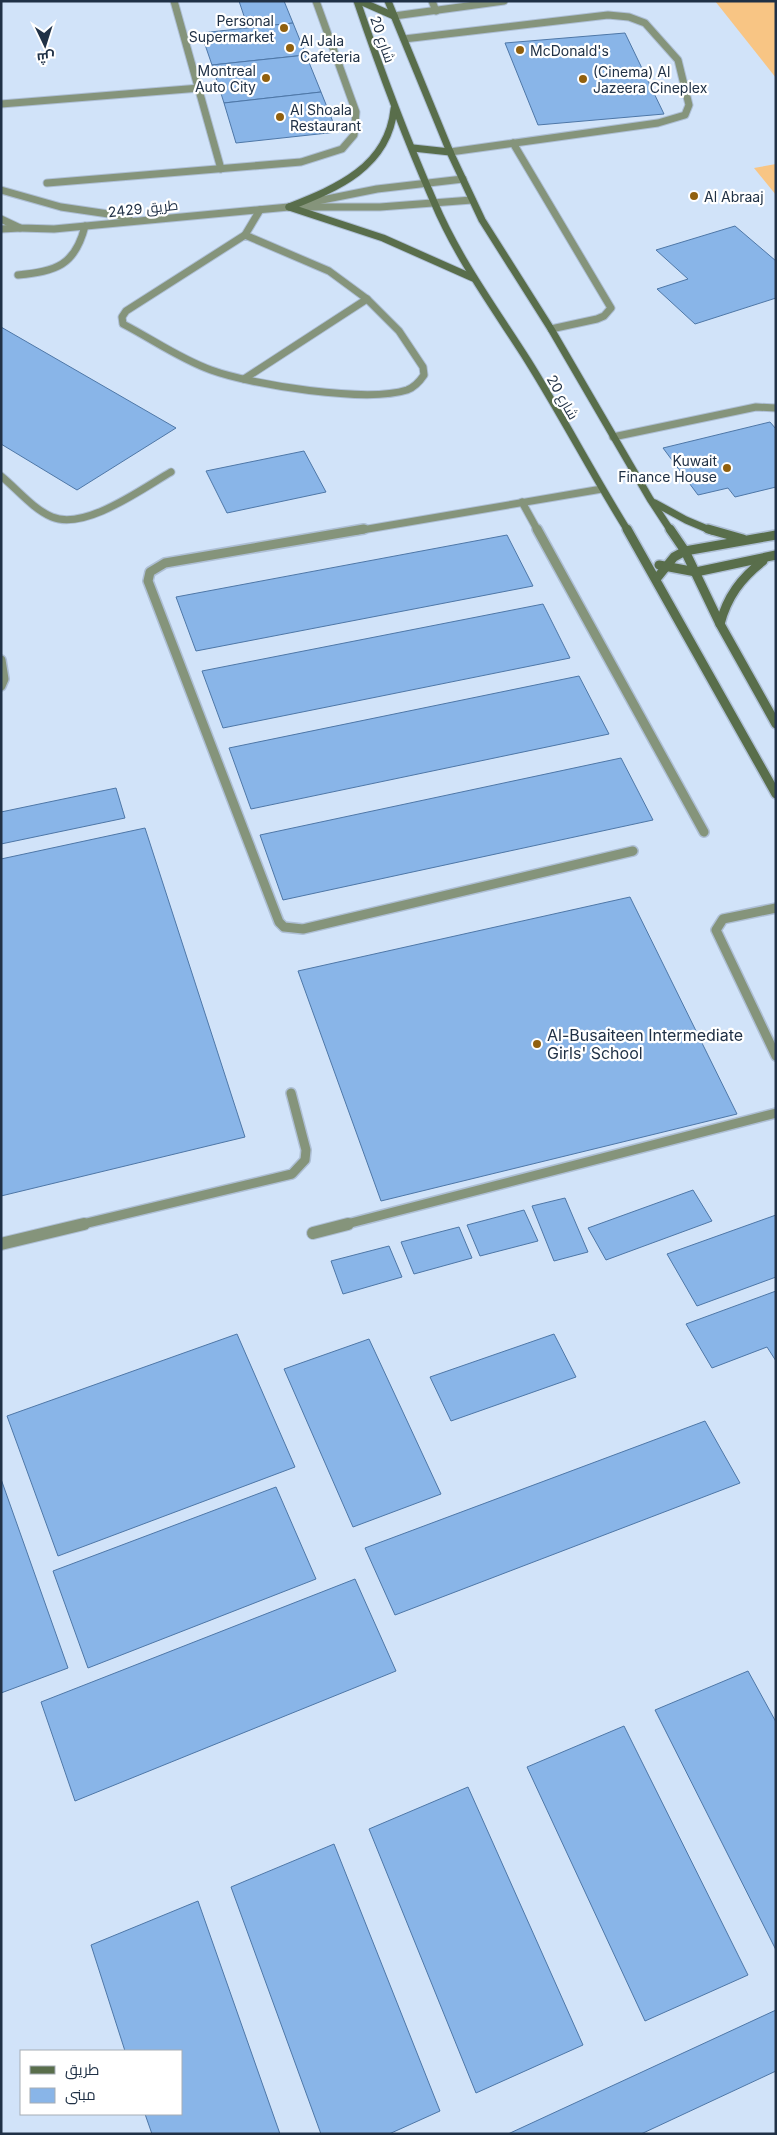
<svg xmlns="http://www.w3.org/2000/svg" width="777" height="2135" font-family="Inter,Cairo,sans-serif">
  <rect width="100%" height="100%" fill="#d1e3f9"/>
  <g fill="#f8c584">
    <polygon points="715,1 776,1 776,78"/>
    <polygon points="776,164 776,195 754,168"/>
  </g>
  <g fill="#89b5e8" stroke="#4e77a7">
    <polygon points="239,1 284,1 293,23 248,28"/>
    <polygon points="293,23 306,55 212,65 201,33"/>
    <polygon points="625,33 664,114 538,125 505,43"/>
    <polygon points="306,55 321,92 224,103 212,65"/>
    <polygon points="321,92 337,132 236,143 224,103"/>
    <polygon points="735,226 776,261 776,298 695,324 657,289 688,279 656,250"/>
    <polygon points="1,327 176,428 77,490 1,444"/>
    <polygon points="770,422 776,429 776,487 735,497 728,488 698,495 663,448"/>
    <polygon points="304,451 326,492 227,513 206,471"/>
    <polygon points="507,535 533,586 196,651 176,597"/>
    <polygon points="543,604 570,658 223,728 202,671"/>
    <polygon points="579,676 609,734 251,809 229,748"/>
    <polygon points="621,758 653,820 283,900 260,835"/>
    <polygon points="116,788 125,818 1,844 1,812"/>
    <polygon points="145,828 245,1137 1,1196 1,859"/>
    <polygon points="630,897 737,1114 381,1201 298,971"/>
    <polygon points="693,1190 712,1221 606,1260 588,1228"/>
    <polygon points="565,1198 588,1252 554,1261 532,1206"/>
    <polygon points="524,1210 538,1241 480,1256 467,1225"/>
    <polygon points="776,1215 776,1277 697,1306 667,1254"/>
    <polygon points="459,1227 472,1258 414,1274 401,1242"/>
    <polygon points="389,1246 402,1277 343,1294 331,1261"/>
    <polygon points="776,1291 776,1361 767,1347 712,1368 686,1324"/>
    <polygon points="237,1334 295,1467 58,1556 7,1416"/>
    <polygon points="554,1334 576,1377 451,1421 430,1377"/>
    <polygon points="369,1339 441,1494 353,1527 284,1369"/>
    <polygon points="705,1421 740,1483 395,1615 365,1548"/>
    <polygon points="1,1479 68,1668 1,1693"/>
    <polygon points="276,1487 316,1579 88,1668 53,1571"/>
    <polygon points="355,1579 396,1671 75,1801 41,1702"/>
    <polygon points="748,1671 776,1722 776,1950 655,1710"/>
    <polygon points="624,1726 748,1975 645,2021 527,1767"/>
    <polygon points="468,1787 583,2045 476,2093 369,1829"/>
    <polygon points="334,1844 440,2111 389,2134 321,2134 231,1887"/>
    <polygon points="198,1901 280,2134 152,2134 145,2114 181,2114 181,2051 125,2051 91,1945"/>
    <polygon points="776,2010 776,2071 641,2134 508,2134"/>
  </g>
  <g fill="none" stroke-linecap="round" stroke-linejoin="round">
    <defs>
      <g id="lane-far2">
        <polyline points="432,1 436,11"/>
        <polyline points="394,16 504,1"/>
        <polyline points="404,39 608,15 629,17 645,23 678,60 689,105 685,115 658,123 450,152"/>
        <polyline points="513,143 611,308 604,316 597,319 551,329"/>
        <polyline points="1,229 20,228"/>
        <path d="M245 235 329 271 367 299 399 331 423 367 424 375C420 381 415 387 407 390 367 403 252 385 211 370 180 359 152 339 123 324L122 317 126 311Z"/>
        <polyline points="245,235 260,210"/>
        <path d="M18 275C56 271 75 266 85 226"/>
        <polyline points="244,379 367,299"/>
        <polyline points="613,437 756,407 776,408"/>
        <path d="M1 476C17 489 33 509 52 517 85 531 143 488 171 472"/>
        <polyline points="522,502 538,531"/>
        <polyline points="356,531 602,489"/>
      </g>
      <g id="lane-far1">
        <polyline points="364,529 165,563 150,572 148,581 279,922 284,927 303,929 633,851"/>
        <polyline points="537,529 704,832"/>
        <polyline points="1,660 4,679 1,686"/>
        <polyline points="776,908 723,919 716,930 776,1056"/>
        <polyline points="79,1225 292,1174 305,1160 306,1150 291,1093"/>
        <polyline points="343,1225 776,1113"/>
      </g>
      <g id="lane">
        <polyline points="313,1233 348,1224"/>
        <polyline points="1,1244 84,1224"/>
      </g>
      <g id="street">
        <polyline points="174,1 221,169"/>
        <polyline points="1,104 200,88"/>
        <polyline points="47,183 301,162 342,149 354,135 356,112 316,1"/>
        <polyline points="1,190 61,207 129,217"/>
        <polyline points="307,203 377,189 463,179"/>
        <polyline points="1,219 20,228 54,229 289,207 380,207 472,200"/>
      </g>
      <g id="secondary-far1">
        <path d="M357 1C380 69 405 136 434 202 458 259 495 309 528 361 563 417 593 475 628 531"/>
        <polyline points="360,1 394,16"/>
        <polyline points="388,1 450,152 482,220 551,329 650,499 671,531"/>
        <polyline points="413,148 450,152"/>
        <polyline points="289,207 383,238 473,278"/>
        <path d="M289 207C337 188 388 167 394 109"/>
        <polyline points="655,503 686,520 712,531"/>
      </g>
      <g id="secondary">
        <polyline points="627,529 776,794"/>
        <polyline points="670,529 685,551 720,624 776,724"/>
        <polyline points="708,529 743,539"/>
        <polyline points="659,565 696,572 776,555"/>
        <polyline points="657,578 674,557 685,551 776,535"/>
        <path d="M720 624C727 597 741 578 763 561"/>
      </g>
    </defs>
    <use href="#lane-far2" stroke="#aebfd5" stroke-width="9"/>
    <use href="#lane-far1" stroke="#aebfd5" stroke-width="12"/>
    <use href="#lane" stroke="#aebfd5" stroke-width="14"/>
    <use href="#street" stroke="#aebfd5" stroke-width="9"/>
    <use href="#secondary-far1" stroke="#aebfd5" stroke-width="9"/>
    <use href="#secondary" stroke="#aebfd5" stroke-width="12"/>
    <use href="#lane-far2" stroke="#85947b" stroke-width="7"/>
    <use href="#lane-far1" stroke="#85947b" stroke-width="9"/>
    <use href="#lane" stroke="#85947b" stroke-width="12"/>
    <use href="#street" stroke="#85947b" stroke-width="7"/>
    <use href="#secondary-far1" stroke="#596e4b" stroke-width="7"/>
    <use href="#secondary" stroke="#596e4b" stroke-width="9"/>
  </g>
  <g fill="#91600e" stroke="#fff" stroke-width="2">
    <circle cx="284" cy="28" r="5"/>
    <circle cx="290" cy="48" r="5"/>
    <circle cx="520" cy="50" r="5"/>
    <circle cx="266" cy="78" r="5"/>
    <circle cx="583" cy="79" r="5"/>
    <circle cx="280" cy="117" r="5"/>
    <circle cx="694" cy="196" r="5"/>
    <circle cx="727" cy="468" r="5"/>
    <circle cx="537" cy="1044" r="5"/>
  </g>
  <g text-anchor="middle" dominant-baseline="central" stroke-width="4.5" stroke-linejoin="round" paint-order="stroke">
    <g font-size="14" fill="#203146" stroke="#fff" text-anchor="start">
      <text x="274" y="20" text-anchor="end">Personal<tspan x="274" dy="16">Supermarket</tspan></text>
      <text x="300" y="40">Al Jala<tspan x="300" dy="16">Cafeteria</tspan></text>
      <text x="530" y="50">McDonald's</text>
      <text x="256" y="70" text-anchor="end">Montreal<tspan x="256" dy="16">Auto City</tspan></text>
      <text x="593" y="71">(Cinema) Al<tspan x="593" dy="16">Jazeera Cineplex</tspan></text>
      <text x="290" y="109">Al Shoala<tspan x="290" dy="16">Restaurant</tspan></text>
      <text x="704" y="196">Al Abraaj</text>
      <text x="717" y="460" text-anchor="end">Kuwait<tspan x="717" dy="16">Finance House</tspan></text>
    </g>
    <g font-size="14" fill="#203146" stroke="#fff">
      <text transform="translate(383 39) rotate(71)">شارع 20</text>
      <text transform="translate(143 208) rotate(-6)">طريق 2429</text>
      <text transform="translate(563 397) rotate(60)">شارع 20</text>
    </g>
    <g font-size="16" fill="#203146" stroke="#fff" text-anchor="start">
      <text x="547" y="1035">Al-Busaiteen Intermediate<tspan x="547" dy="18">Girls' School</tspan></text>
    </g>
  </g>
  <rect width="777" height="2135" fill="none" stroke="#203146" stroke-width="5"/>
  <rect x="20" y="2050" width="162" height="65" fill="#ffffff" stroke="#a6adb5"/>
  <rect x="30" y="2066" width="25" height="8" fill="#596e4b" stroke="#a6adb5"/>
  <text x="65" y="2075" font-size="15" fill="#203146">طريق</text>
  <rect x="30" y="2088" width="25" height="15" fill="#89b5e8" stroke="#a6adb5"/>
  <text x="65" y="2100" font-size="15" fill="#203146">مبنى</text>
  <g transform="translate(45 45) rotate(176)" stroke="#ffffff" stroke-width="4" paint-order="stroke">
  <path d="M0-4L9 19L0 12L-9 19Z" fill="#203146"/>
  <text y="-8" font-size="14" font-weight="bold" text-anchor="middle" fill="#203146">ش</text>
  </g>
</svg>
